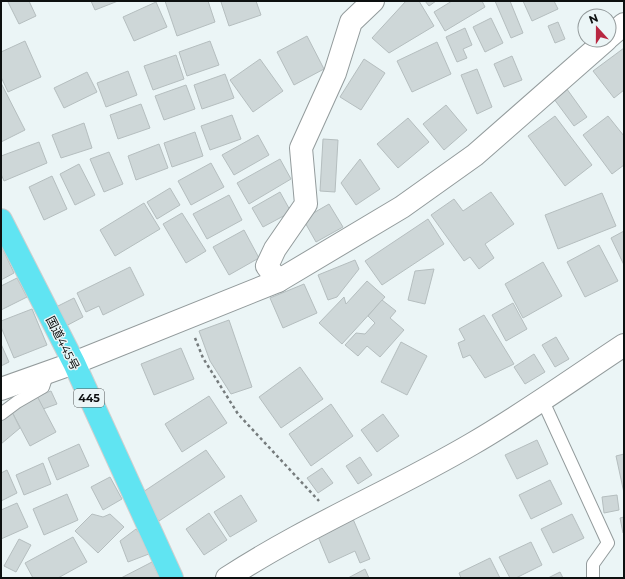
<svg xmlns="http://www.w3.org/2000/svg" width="625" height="579" font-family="Montserrat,'Noto Sans JP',sans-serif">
  <rect width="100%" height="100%" fill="#ebf5f6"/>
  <g fill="#ced7d8" stroke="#b5bebf">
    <polygon points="11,1 29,1 36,16 19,24 8,2"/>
    <polygon points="91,1 118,1 95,10"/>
    <polygon points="165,1 208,1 215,22 177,36"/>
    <polygon points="224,1 256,1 261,15 229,26 221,2"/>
    <polygon points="406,1 419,1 434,26 389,53 372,38"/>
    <polygon points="425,1 436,1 429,6"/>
    <polygon points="452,1 482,1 485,7 445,31 434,12"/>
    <polygon points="495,1 510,1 523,33 511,38"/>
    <polygon points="523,1 554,1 558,9 532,21"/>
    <polygon points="156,2 167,27 134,41 123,17"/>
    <polygon points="491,18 503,43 485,52 473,27"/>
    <polygon points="558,22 565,39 555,43 548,26"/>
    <polygon points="465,28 472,45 463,49 467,58 457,62 446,37"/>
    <polygon points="307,36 324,69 294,85 277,52"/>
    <polygon points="25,41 41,77 8,92 1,77 1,52"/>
    <polygon points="210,41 219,65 187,76 179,52"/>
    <polygon points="437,42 451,74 412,92 397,61"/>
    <polygon points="624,48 624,90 614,98 593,71"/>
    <polygon points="176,55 184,79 153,90 144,66"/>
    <polygon points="512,56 522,80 504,87 494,64"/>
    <polygon points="260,59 283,91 253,112 230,80"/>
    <polygon points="364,59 385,73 361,110 340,97"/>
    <polygon points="477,69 492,107 477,114 461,75"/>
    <polygon points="128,71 137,95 106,107 97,83"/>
    <polygon points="87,72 97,92 64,108 54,88"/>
    <polygon points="225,74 234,98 202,109 194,85"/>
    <polygon points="1,83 25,130 1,142"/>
    <polygon points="186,85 195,109 164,120 155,96"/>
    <polygon points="564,85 587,117 574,126 551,95"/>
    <polygon points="141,104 150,128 118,139 110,115"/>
    <polygon points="446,105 467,130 444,150 423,124"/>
    <polygon points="232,115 241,139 210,150 201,126"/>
    <polygon points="555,116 592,165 565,186 528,136"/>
    <polygon points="608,116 624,136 624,165 612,174 583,135"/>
    <polygon points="408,118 429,142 398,168 377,144"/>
    <polygon points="84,123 92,148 61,158 52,135"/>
    <polygon points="195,132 203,156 172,167 164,143"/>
    <polygon points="258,135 269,155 234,175 222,155"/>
    <polygon points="323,139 338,140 335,192 320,191"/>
    <polygon points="39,142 47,163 4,181 1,174 1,156"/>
    <polygon points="159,144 168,168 136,180 128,156"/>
    <polygon points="109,152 123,184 104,192 90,159"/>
    <polygon points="280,159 291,179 249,204 237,183"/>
    <polygon points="360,159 380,189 356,205 341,183"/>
    <polygon points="211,163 224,187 191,205 178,181"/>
    <polygon points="79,164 95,195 75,205 60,174"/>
    <polygon points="52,176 67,209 44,220 29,187"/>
    <polygon points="170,188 180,205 157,219 147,202"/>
    <polygon points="280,192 291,212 263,227 252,208"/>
    <polygon points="491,192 514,224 485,244 494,258 479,269 470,257 464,261 431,215 454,199 463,211"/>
    <polygon points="602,193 616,226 558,249 545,215"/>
    <polygon points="229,195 242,220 207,239 193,214"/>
    <polygon points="144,203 160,229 115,256 100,230"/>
    <polygon points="329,204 343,227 316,242 303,219"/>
    <polygon points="182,213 206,251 186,263 163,224"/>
    <polygon points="428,219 444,244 382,285 365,261"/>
    <polygon points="244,230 259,258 229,275 213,247"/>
    <polygon points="624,231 624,265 611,238"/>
    <polygon points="599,245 618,281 585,297 567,262"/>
    <polygon points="2,247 14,273 1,280 1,248"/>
    <polygon points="355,260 359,269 337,297 328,300 318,275"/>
    <polygon points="543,262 562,296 523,318 505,284"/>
    <polygon points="130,267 144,295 103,315 99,306 86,312 77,293"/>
    <polygon points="434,269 425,304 408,300 415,271"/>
    <polygon points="17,278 27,297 1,310 1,286"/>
    <polygon points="367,281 385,297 342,344 319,323 344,297 346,304"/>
    <polygon points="304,284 317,313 283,328 270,298"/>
    <polygon points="74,298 83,317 64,327 54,308"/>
    <polygon points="382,300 396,311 390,318 404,330 380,357 367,346 358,356 345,345 356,333 365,334 375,323 368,316"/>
    <polygon points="513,303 527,329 506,341 492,315"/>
    <polygon points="32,309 47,345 14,358 1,327 1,321"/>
    <polygon points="484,315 514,364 485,378 470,355 463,358 458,343 465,340 459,329"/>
    <polygon points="229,320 252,387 231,394 210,361 199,331"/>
    <polygon points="556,337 569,359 555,367 542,345"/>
    <polygon points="401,342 427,356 407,395 381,382"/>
    <polygon points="1,344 9,362 1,366"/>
    <polygon points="181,348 194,379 154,395 141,364"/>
    <polygon points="534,354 545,372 525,384 514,367"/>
    <polygon points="300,367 323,399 281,428 259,397"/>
    <polygon points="51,391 57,404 43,409 37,396"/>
    <polygon points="37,396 56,432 30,446 11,410"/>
    <polygon points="209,396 227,423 182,452 165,424"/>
    <polygon points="331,404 353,436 311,466 289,434"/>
    <polygon points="11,410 20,428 1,444 1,418"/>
    <polygon points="383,414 399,436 377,452 361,430"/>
    <polygon points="537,440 548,464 517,479 505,455"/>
    <polygon points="79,444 89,466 57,480 48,458"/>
    <polygon points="206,450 225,477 159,521 140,494"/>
    <polygon points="624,454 624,493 616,456"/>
    <polygon points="360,457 372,475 358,484 346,466"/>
    <polygon points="43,463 51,484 24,495 16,475"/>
    <polygon points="322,468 333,483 318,493 307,478"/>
    <polygon points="7,470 17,493 1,501 1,473"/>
    <polygon points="110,477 122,499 103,510 91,487"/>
    <polygon points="550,480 562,504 531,519 519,495"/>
    <polygon points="67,494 78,520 44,535 33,509"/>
    <polygon points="241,495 257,521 230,537 214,512"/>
    <polygon points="617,495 619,510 604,513 602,497"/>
    <polygon points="17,503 28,527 1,539 1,510"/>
    <polygon points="209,513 227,540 204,555 186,529"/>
    <polygon points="92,514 103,517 110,514 124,527 98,553 75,531"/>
    <polygon points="572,514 584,538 553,553 541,529"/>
    <polygon points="624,517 624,533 623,533 620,518"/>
    <polygon points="353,519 370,559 360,563 355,551 329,563 317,534"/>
    <polygon points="136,529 154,552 128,562 120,541"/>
    <polygon points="73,537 87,562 58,578 33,578 25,563"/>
    <polygon points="19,539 31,545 16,572 4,566"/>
    <polygon points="531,542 542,565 516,578 510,578 499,557"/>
    <polygon points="490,558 500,578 461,578 459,573"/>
    <polygon points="152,562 160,578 121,578"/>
    <polygon points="365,569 369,578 348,578"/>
    <polygon points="560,572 563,578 548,578"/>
  </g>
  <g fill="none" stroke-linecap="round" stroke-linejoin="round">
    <defs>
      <g id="service">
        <polyline points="542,399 608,543 593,564 593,578"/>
        <polyline points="1,414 17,402 43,387 48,372"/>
      </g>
      <g id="minor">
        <polyline points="278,281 267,266 275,249 306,204 301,148 335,73 351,22 373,1"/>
        <path d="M227 578C305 527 392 491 472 444 524 414 574 378 624 345"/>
      </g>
      <g id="tertiary">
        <polyline points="609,37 624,24"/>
        <polyline points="1,389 74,363 278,281 402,207 475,155 606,40"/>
      </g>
      <polyline id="trunk" points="1,220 74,363 172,578"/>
    </defs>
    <use href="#service" stroke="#939b9c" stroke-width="14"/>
    <use href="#minor" stroke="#939b9c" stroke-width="24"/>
    <use href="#tertiary" stroke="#939b9c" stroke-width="24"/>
    <use href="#trunk" stroke="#cfcfcf" stroke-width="24"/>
    <polyline stroke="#757b7c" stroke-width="2.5" stroke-dasharray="3 3" stroke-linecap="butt" points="195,338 203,358 238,414 319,501"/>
    <use href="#service" stroke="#fff" stroke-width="12"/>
    <use href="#minor" stroke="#fff" stroke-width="22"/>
    <use href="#tertiary" stroke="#fff" stroke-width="22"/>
    <use href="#trunk" stroke="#60e4f2" stroke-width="22"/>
  </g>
  <g text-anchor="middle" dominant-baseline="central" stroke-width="3" stroke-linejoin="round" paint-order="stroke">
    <rect fill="#ebf5f6" stroke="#505555" stroke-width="1" x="74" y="389" width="30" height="18" rx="3"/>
    <g font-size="11" font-weight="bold" fill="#0d1010">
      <text x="89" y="398">445</text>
    </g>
    <g font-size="12" fill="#0d1010" stroke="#ebf5f6">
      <text transform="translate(63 343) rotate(63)">国道445号</text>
    </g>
  </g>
  <rect width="625" height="579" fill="none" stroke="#0d1010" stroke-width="4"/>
  <g transform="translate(597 28) rotate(339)"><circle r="19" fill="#ebf5f6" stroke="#92999a"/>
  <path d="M0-3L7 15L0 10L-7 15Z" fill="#b82741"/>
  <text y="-6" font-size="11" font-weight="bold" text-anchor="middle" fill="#0d1010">N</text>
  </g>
</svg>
